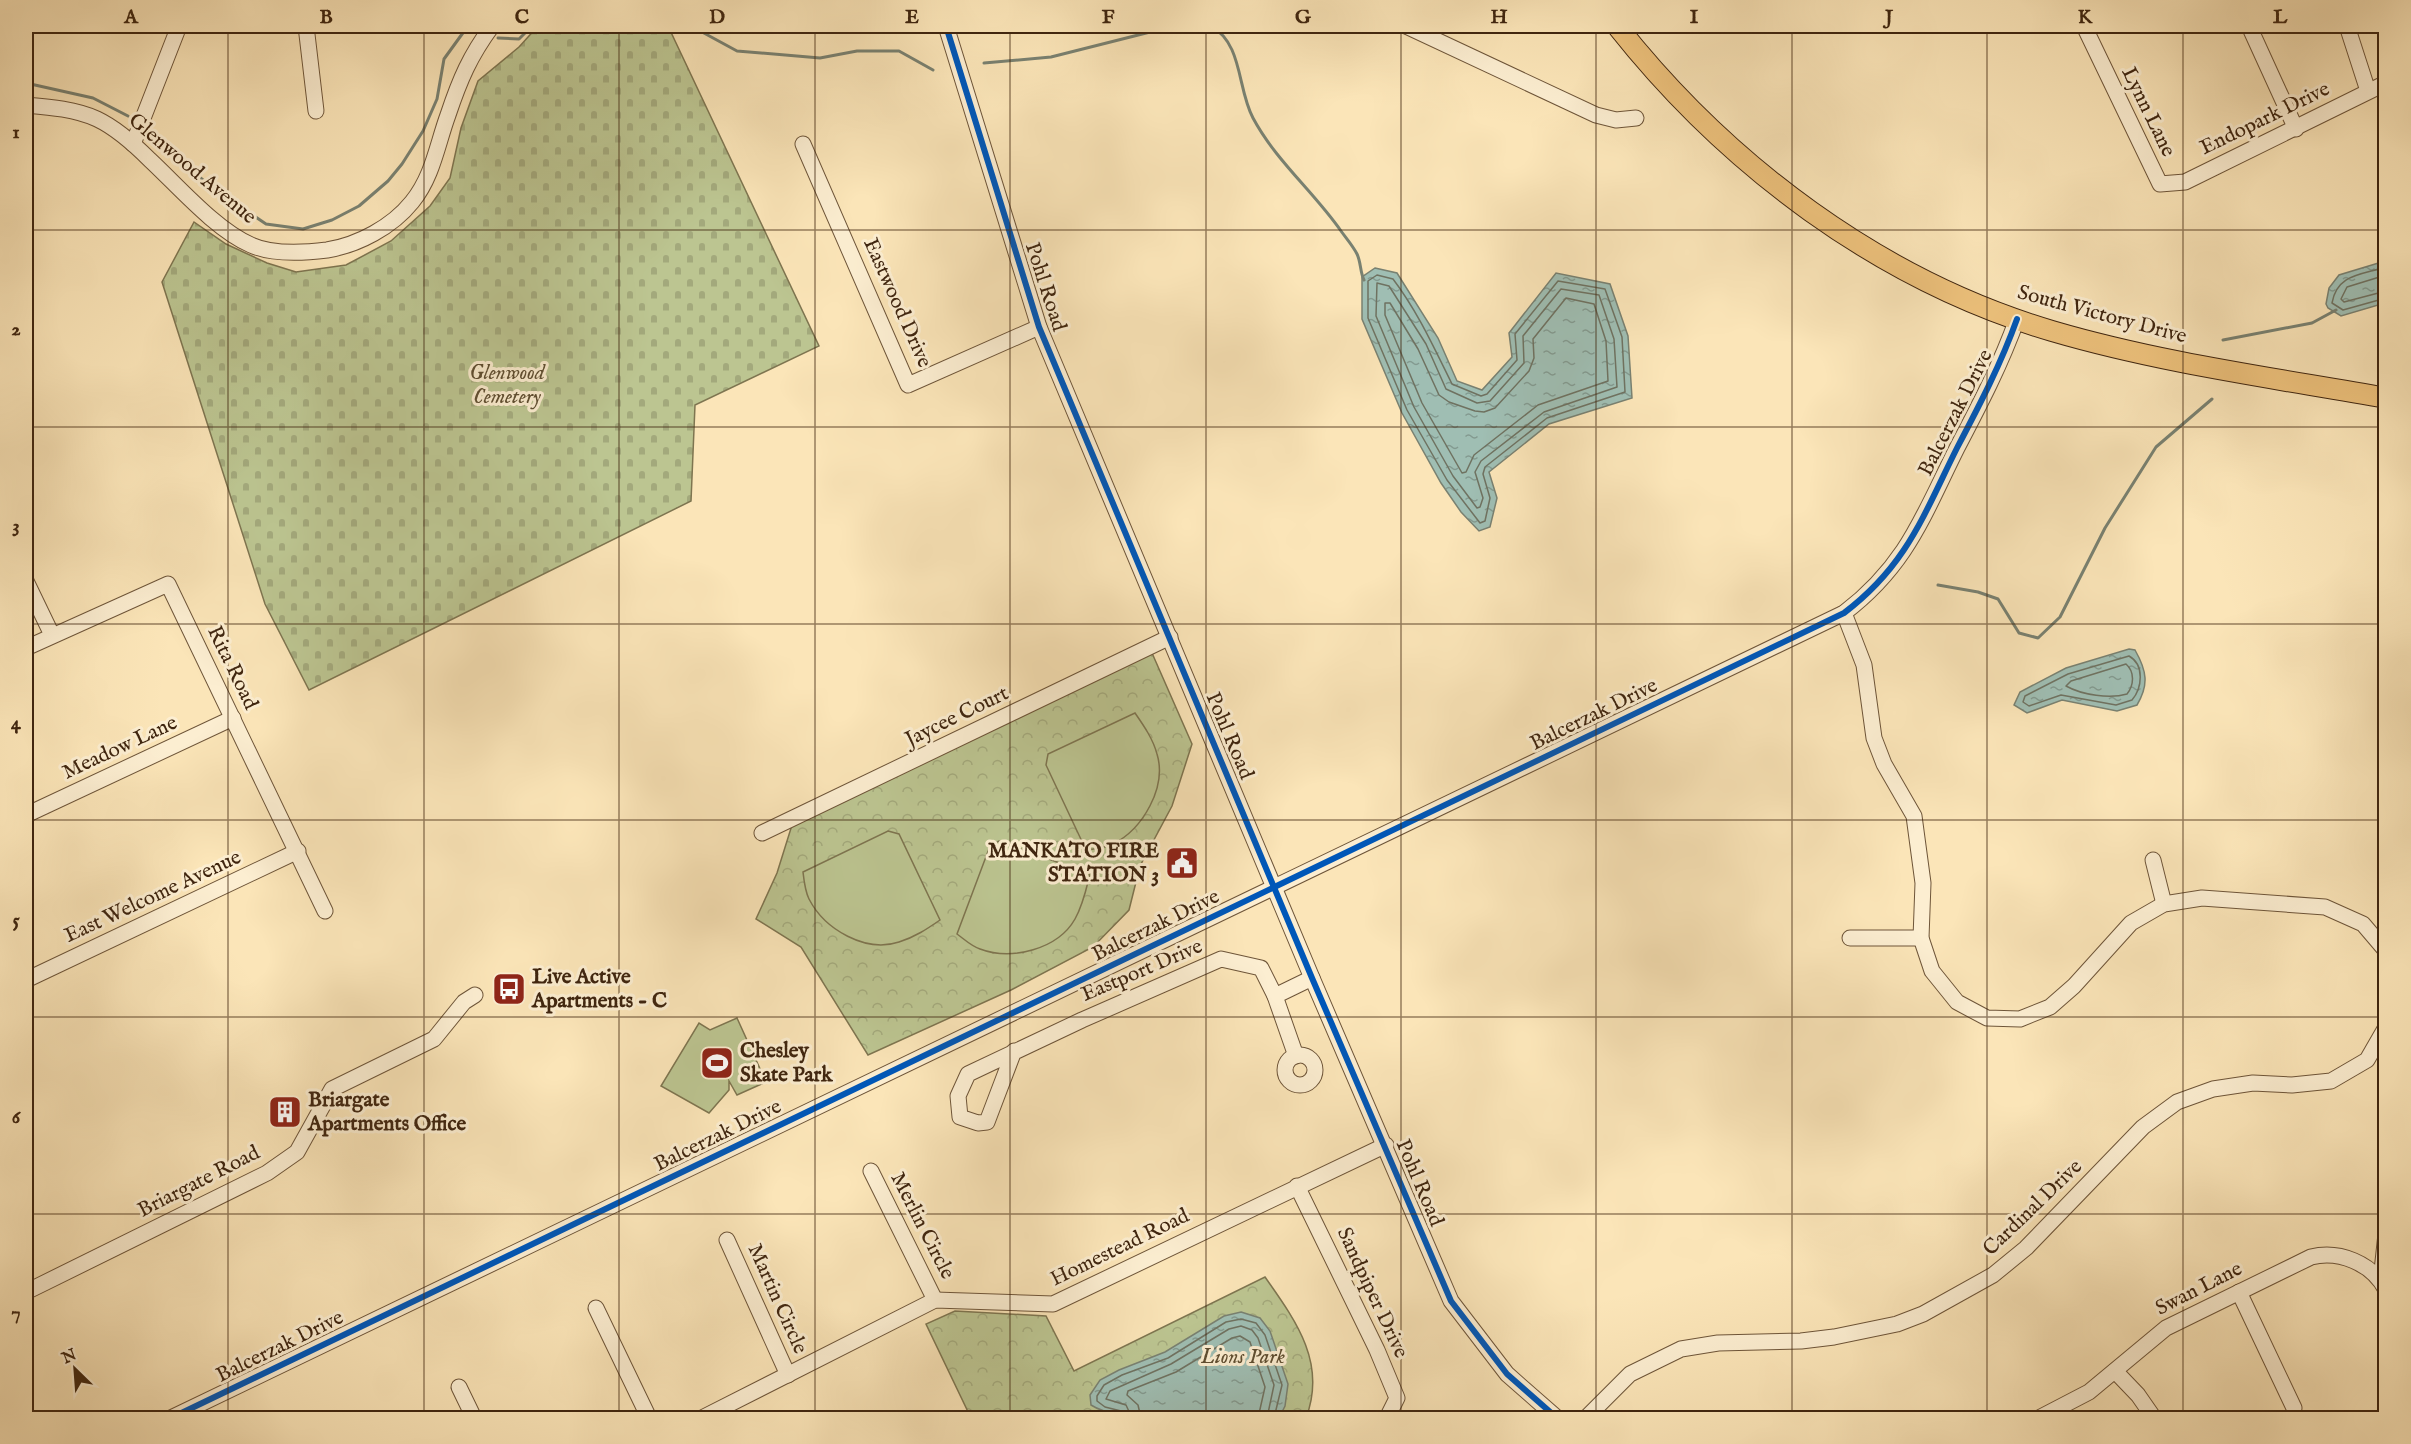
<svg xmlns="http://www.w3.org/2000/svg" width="2411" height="1444" font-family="'IM FELL English',serif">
  <defs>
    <pattern id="forest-crowns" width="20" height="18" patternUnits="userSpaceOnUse" patternTransform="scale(1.5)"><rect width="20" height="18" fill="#bcc591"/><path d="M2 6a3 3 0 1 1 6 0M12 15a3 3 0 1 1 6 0" fill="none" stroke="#a3a97c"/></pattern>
    <pattern id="cemetery-stones" width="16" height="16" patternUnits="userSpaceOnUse" patternTransform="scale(1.5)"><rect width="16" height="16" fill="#bcc591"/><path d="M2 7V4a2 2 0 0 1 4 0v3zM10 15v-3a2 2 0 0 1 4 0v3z" fill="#a3a97c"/></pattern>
    <pattern id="water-ripples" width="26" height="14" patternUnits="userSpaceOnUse" patternTransform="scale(1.5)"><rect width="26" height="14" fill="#9fbeb3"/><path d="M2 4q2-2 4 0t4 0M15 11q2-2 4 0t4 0" fill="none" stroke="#839a90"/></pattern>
  </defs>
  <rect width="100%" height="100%" fill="#fbe5b8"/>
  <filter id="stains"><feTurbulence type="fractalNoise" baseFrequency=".00333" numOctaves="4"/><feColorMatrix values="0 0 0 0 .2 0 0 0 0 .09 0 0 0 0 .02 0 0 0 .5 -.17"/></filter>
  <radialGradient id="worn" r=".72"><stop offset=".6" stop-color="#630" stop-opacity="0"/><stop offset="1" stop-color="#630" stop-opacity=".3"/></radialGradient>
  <g fill="url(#forest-crowns)" stroke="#7e7550" stroke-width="1.5">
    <polygon points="1152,653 1192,744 1172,806 1140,866 1129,910 1093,947 1011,990 868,1055 801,947 756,919 777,873 792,825"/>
    <path d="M1265 1277C1296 1321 1327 1363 1306 1418H971L926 1324 955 1311 1046 1316 1074 1371Z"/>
  </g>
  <polygon fill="url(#cemetery-stones)" stroke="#7e7550" stroke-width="1.5" points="538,26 668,26 819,346 695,405 691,501 309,690 265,604 162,282 194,222 226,244 267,263 296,272 346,265 391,241 430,206 450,178 461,128 478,81 519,47"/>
  <g fill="#bcc591" stroke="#7e7550" stroke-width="1.5">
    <path d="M1135 713C1144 726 1153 739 1157 754 1167 787 1143 829 1113 844 1105 848 1095 849 1086 850L1046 765 1048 754Z"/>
    <path d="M888 831 899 834 940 920C927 929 915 937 899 942 866 953 825 930 809 899 805 891 804 881 803 872Z"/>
    <path d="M999 841 1090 874C1086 890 1083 905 1075 919 1058 949 1012 961 980 949 971 946 964 939 957 934L990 846Z"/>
    <polygon points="737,1018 766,1082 737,1095 729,1081 729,1090 709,1113 661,1086 699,1023 710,1030"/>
  </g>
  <g fill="url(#water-ripples)" stroke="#798171" stroke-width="1.5">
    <polygon points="2385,261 2385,303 2341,316 2328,308 2326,304 2329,288 2339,275"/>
    <polygon points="1375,268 1397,273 1438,338 1457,381 1482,390 1512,357 1509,333 1556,273 1610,284 1628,336 1632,398 1549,424 1489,472 1497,498 1490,527 1479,531 1461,512 1441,483 1402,413 1362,319 1362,277"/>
    <path d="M2129 649 2135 650C2147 671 2149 685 2137 705L2117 711 2062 700 2027 713 2014 705 2020 692 2066 668Z"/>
    <path d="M1241 1312 1260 1318 1270 1331 1288 1384 1285 1406 1279 1418C1234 1419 1125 1427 1091 1405L1090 1395 1100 1380 1119 1370 1165 1352 1224 1316Z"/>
  </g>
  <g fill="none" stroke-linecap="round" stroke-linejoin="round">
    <g stroke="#6f7261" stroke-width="1.5">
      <path d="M2386 267C2361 275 2337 274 2332 303L2343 310 2386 298"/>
      <path d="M1377 275 1393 279C1418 312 1434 348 1452 384L1481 396 1487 394 1517 360 1515 334 1558 281 1605 289 1622 337 1625 392 1547 418 1485 467 1483 474 1490 498 1485 521 1480 523 1447 480 1407 410 1368 318V281Z"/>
      <polyline points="2386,275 2347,287 2341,299 2344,302 2386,291"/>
      <polygon points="1377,283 1389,286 1426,344 1446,389 1477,403 1490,401 1524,363 1523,336 1561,289 1599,295 1614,339 1617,387 1544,412 1481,461 1475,472 1483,498 1480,507 1477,508 1453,476 1414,407 1376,316"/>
      <polygon points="1566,298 1594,304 1606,341 1608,381 1538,405 1474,455 1466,472 1462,473 1422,403 1385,315 1385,303 1390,303 1418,349 1439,395 1449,402 1475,411 1484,412 1495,408 1529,371 1534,358 1533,339"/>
      <path d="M2129 656C2145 665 2142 688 2132 700L2116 705 2061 695 2029 706 2023 702 2025 696 2068 674Z"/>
      <path d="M2126 664C2135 672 2134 685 2127 694 2110 699 2082 695 2066 686L2071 681Z"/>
      <polyline points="1125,1418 1121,1411 1105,1407 1097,1401 1097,1396 1104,1385 1122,1375 1168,1358 1226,1322 1241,1319 1256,1323 1265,1335 1282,1385 1274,1418"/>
      <polyline points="1132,1418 1126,1405 1106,1399 1110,1391 1171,1364 1229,1329 1241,1326 1252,1330 1258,1338 1274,1385 1267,1418"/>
      <polyline points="1141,1418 1138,1405 1127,1395 1128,1391 1176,1372 1232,1338 1240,1336 1250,1342 1265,1387 1258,1418"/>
    </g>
    <g stroke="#798171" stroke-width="3">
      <polyline points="691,26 737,51 820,58 857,51 899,51 933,70"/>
      <path d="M1211 26C1243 44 1237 88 1253 118 1276 161 1314 192 1341 231 1346 238 1353 246 1357 254 1361 262 1360 272 1364 280"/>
      <polyline points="498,38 519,39 532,26"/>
      <polyline points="984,63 1051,57 1166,28 1194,26"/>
      <polyline points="26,83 93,98 128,116"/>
      <polyline points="151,136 210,186 266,224 303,229 332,220 359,206 388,181 402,164 423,131 437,99 444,59 465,30"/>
      <polyline points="2223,340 2312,323 2336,310"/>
      <polyline points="1938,585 1978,592 1998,599 2019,633 2038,638 2060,617 2105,528 2156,447 2212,399"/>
    </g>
    <defs>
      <g id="minor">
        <polyline points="306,26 316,111"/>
        <polyline points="946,26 1039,327 1312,978 1451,1301 1507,1374 1557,1418"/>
        <polyline points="1406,26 1596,115 1616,120 1636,118"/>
        <polyline points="2084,26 2160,184 2185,182 2386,83"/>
        <polyline points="2249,26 2296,129"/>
        <polyline points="2347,26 2368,91"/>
        <path d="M26 105C49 107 75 109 97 119 116 128 135 145 150 160 178 186 216 230 251 245 273 255 303 253 327 250 358 245 392 227 412 202 433 176 437 145 448 115 460 79 470 56 492 26"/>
        <polyline points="133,144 179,26"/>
        <polyline points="803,144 908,385 1039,327"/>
        <polyline points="26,581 52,635"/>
        <polyline points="1844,613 1864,665 1874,738 1884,764 1914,816 1923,883 1921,938 1932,971 1957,1002 1987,1018 2020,1019 2050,1007 2074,986 2131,923 2164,904 2202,898 2325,907 2363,924 2386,951"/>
        <polyline points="26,648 168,584 325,911"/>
        <polyline points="26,815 233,718"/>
        <polyline points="762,833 1170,637"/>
        <polyline points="2153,860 2164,904"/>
        <polyline points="1850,938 1921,938"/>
        <polyline points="26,980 298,851"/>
        <polyline points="1275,996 1296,1056"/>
        <polyline points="1014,1051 987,1122 978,1123 960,1117 958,1096 968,1074 1082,1020 1221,959 1261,968 1275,996 1312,978"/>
        <circle cx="1300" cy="1070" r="15"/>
        <polyline points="871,1171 935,1300"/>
        <polyline points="1297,1186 1377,1350 1397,1398 1387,1418"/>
        <polyline points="727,1240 788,1375"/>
        <polyline points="2381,1280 2386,1234"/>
        <polyline points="26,1292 267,1173 297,1152 332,1089 434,1039 464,1002 475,995"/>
        <polyline points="2239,1292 2294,1408"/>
        <polyline points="596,1308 649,1418"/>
        <polyline points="2115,1371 2138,1395 2154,1418"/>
        <polyline points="459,1387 474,1418"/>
        <path d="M171 1418 1844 613C1907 565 1923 516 1957 448 1979 406 2001 364 2017 319"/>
        <polyline points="702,1418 935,1300 1053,1304 1386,1145"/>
        <polyline points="1586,1418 1630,1374 1681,1349 1718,1343 1801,1341 1834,1337 1897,1324 1923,1314 1993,1275 2026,1248 2143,1127 2177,1102 2213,1089 2253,1083 2292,1085 2331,1081 2367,1060 2386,1027"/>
        <path d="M2039 1418 2089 1392 2166 1328 2311 1257C2339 1250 2372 1263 2386 1290"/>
      </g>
      <path id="major" d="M1617 26C1727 165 1879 280 2052 331 2161 363 2274 378 2386 398"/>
    </defs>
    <use href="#minor" stroke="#6e5539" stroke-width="17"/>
    <use href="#major" stroke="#3f250f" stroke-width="22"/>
    <use href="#minor" stroke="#fceed1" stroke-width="15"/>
    <use href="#major" stroke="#eec27c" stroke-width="20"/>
    <defs>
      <g id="cycleway">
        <polyline points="946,26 1039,327 1312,978 1451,1301 1507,1374 1557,1418"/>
        <path d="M171 1418 1844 613C1907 565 1923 516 1957 448 1979 406 2001 364 2017 319"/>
      </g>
    </defs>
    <use href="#cycleway" stroke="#fceed1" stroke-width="10"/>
    <use href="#cycleway" stroke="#0057b8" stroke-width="6"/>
  </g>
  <path fill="none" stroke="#3f250f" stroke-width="1.5" stroke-opacity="0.55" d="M228 26V1418M424 26V1418M619 26V1418M815 26V1418M1010 26V1418M1206 26V1418M1401 26V1418M1596 26V1418M1792 26V1418M1987 26V1418M2183 26V1418M26 230H2386M26 427H2386M26 624H2386M26 820H2386M26 1017H2386M26 1214H2386"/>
  <defs>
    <symbol id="civic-square" viewBox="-11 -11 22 22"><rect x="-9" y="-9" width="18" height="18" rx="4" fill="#8f2418" stroke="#fceed1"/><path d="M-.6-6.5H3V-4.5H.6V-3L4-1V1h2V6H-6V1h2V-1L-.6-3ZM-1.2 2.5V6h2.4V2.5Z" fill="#fff"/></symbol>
    <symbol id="bus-square" viewBox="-11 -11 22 22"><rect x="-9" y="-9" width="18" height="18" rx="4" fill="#8f2418" stroke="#fceed1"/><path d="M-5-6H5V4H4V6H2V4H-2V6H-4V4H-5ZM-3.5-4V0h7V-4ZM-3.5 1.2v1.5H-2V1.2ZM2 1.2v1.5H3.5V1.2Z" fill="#fff"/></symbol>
    <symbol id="stadium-square" viewBox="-11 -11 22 22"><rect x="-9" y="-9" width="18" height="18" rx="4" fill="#8f2418" stroke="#fceed1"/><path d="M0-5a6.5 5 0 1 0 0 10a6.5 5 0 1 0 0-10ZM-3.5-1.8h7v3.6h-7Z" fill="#fff"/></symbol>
    <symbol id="building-square" viewBox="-11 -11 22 22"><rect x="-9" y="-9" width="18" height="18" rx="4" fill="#8f2418" stroke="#fceed1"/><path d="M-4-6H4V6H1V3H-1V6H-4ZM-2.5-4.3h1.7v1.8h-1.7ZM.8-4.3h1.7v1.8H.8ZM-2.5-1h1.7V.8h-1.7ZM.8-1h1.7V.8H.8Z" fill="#fff"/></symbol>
  </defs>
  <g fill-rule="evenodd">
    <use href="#civic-square" x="1163" y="844" width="38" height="38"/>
    <use href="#bus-square" x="490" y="970" width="38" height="38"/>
    <use href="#stadium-square" x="698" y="1044" width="38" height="38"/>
    <use href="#building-square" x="266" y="1093" width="38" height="38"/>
  </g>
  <g text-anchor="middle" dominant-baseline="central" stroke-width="6" stroke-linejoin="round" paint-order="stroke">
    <g font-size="21" fill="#3f250f" stroke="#fceed1">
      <text transform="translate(2148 112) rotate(64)">Lynn Lane</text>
      <text transform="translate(2265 119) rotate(-26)">Endopark Drive</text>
      <text transform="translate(192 169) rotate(40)">Glenwood Avenue</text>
      <text transform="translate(1045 287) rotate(72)">Pohl Road</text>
      <text transform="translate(897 303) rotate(66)">Eastwood Drive</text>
      <text transform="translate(2102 315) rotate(15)">South Victory Drive</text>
      <text transform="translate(1956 413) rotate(-63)">Balcerzak Drive</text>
      <text transform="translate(232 668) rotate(64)">Rita Road</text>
      <text transform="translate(1594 715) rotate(-26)">Balcerzak Drive</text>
      <text transform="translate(957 717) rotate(-26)">Jaycee Court</text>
      <text transform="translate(1229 736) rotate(67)">Pohl Road</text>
      <text transform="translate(120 748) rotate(-25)">Meadow Lane</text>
      <text transform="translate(153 897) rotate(-25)">East Welcome Avenue</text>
      <text transform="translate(1156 926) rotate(-26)">Balcerzak Drive</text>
      <text transform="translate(1142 971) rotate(-23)">Eastport Drive</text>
      <text transform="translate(718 1136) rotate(-26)">Balcerzak Drive</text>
      <text transform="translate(199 1182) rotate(-27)">Briargate Road</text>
      <text transform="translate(1419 1183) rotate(67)">Pohl Road</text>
      <text transform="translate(2033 1208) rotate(-44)">Cardinal Drive</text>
      <text transform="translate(922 1226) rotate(63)">Merlin Circle</text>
      <text transform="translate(1120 1248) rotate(-26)">Homestead Road</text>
      <text transform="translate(2199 1289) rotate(-27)">Swan Lane</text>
      <text transform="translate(1372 1293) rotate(65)">Sandpiper Drive</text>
      <text transform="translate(777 1299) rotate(66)">Martin Circle</text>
      <text transform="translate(280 1347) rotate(-26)">Balcerzak Drive</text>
    </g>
    <g font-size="21" font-style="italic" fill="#5e4d30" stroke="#fceed1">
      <text x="507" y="373">Glenwood<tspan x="507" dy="24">Cemetery</tspan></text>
      <text x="1243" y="1357">Lions Park</text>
    </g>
    <g font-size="21" font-weight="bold" fill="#3f250f" stroke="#fceed1" text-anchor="start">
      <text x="1159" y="851" text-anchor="end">MANKATO FIRE<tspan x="1159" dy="24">STATION 3</tspan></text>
      <text x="532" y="977">Live Active<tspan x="532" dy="24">Apartments - C</tspan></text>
      <text x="740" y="1051">Chesley<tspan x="740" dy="24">Skate Park</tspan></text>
      <text x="308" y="1100">Briargate<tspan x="308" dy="24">Apartments Office</tspan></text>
    </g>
  </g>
  <rect width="2411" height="1444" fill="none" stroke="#fbe5b8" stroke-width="66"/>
  <g transform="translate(75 1369) rotate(335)" stroke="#fceed1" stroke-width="4.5" paint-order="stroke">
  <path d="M0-4.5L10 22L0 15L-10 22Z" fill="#3f250f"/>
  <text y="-9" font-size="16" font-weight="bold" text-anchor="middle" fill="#3f250f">N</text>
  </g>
  <rect x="33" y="33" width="2345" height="1378" fill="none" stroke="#3f250f" stroke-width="2"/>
  <g font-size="20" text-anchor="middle" font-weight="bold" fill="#3f250f">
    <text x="131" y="23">A</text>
    <text x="326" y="23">B</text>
    <text x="522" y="23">C</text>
    <text x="717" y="23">D</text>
    <text x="912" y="23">E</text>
    <text x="1108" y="23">F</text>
    <text x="1303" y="23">G</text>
    <text x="1499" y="23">H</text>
    <text x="1694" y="23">I</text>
    <text x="1889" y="23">J</text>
    <text x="2085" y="23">K</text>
    <text x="2280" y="23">L</text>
    <text x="16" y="138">1</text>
    <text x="16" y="335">2</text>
    <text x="16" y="532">3</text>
    <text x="16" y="729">4</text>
    <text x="16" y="926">5</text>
    <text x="16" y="1123">6</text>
    <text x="16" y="1319">7</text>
  </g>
  <rect width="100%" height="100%" filter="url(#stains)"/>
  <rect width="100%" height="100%" fill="url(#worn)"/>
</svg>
